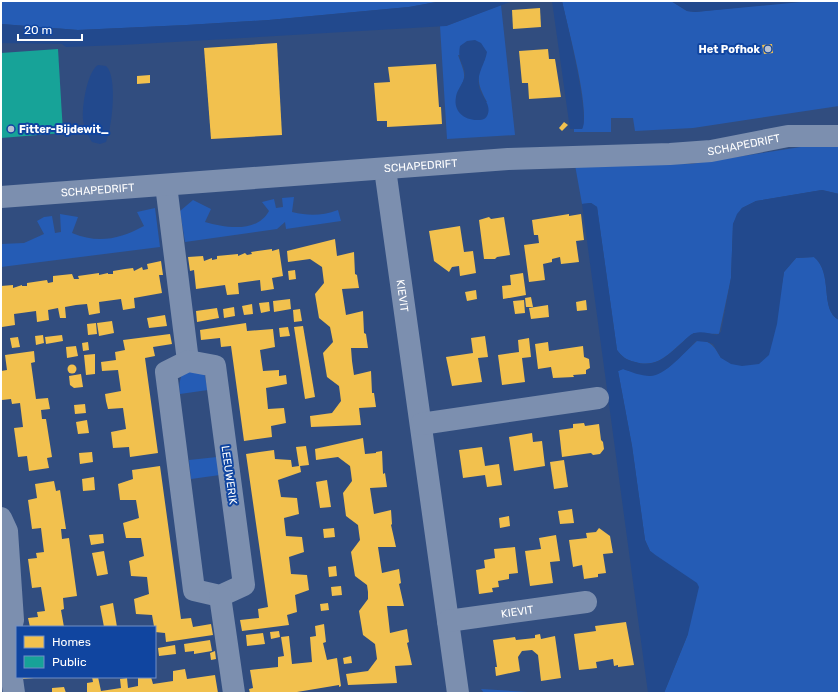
<svg xmlns="http://www.w3.org/2000/svg" width="840" height="694" font-family="Rubik,sans-serif">
  <rect width="100%" height="100%" fill="#314d7f"/>
  <g fill="#255cb5" fill-rule="evenodd">
    <polygon points="1,1 442,1 409,7 269,20 187,25 78,30 1,24"/>
    <path d="M562 1H671L687 11 695 12 791 2 839 1V106L693 128 635 131 633 118H611V132H574V129H582C591 110 567 25 562 1Z"/>
    <path d="M501 5 515 135 447 139 440 26H446ZM458 55 485 59C475 77 478 85 487 102L456 97C467 75 466 77 458 55Z"/>
    <path d="M839 141V194L822 190 756 201 742 208 733 224 731 278 719 334 694 333C674 346 662 370 635 362 627 360 622 357 617 350L597 207 591 203 582 204 575 165 691 164Z"/>
    <path d="M294 197 292 212C309 216 321 216 338 210L341 221 286 229 285 222 277 229 185 242 180 211 193 200 211 209 205 222C226 228 257 233 269 211L262 202 274 199 276 208 283 207 282 198Z"/>
    <path d="M155 208 160 247 1 267V244L24 243 44 234 37 221 44 217 52 216 55 233 61 232 60 214 78 217 72 233C98 244 120 239 144 226L137 212Z"/>
    <path d="M814 257C834 273 819 310 839 320V693H664L688 634 654 554 650 551 645 540 632 446 618 371 623 369 650 376 668 368 697 341C711 340 714 346 721 358L772 342 784 272 796 258Z"/>
    <path d="M184 371 204 373 208 390 180 394C179 385 179 379 184 371Z"/>
    <polygon points="217,457 220,475 191,479 189,460"/>
    <polygon points="481,689 544,693 484,693"/>
  </g>
  <g fill="#22498d">
    <polygon points="442,1 513,1 446,26 122,45 66,47 62,44 1,43 1,24 78,30 187,25 269,20 409,7"/>
    <path d="M552 1H562C566 18 591 121 582 129H570Z"/>
    <polygon points="671,1 812,1 695,12 687,11"/>
    <path d="M475 40 481 43 487 52C485 64 476 74 479 87 481 96 493 106 487 116 485 120 481 120 477 120 464 120 453 111 456 97 457 89 464 83 465 75 465 63 457 62 460 46L467 41Z"/>
    <path d="M98 65 106 66C118 76 112 129 106 142L100 144 92 142C88 136 83 126 83 119 82 106 87 72 98 65Z"/>
    <path d="M822 190 839 194V320C819 310 834 273 814 257L796 258 784 272 777 324 769 355 759 364 742 366 731 364 721 358 713 344 708 342 696 341C686 351 665 376 650 376 641 376 631 372 623 369L618 371 632 446 645 540 650 551 654 554 697 583 699 587 688 634 664 693H648L582 204 591 203 597 207 617 350C622 357 626 360 635 362 656 369 668 355 683 342 687 338 690 334 695 333 702 331 710 334 717 335L721 332 731 278 733 224 737 214 742 208 756 201Z"/>
  </g>
  <g fill="#f2c14e">
    <polygon points="540,8 541,27 513,29 512,10"/>
    <polygon points="277,43 282,135 211,139 204,48"/>
    <polygon points="772,44 773,53 764,54 762,45"/>
    <polygon points="548,49 549,59 555,59 561,97 529,99 528,83 522,83 519,51"/>
    <polygon points="436,64 439,107 441,107 442,124 387,127 387,121 377,121 374,83 390,82 388,67"/>
    <polygon points="150,75 150,83 137,84 137,76"/>
    <polygon points="564,122 568,125 562,131 559,128"/>
    <polygon points="569,214 569,216 581,214 584,240 576,241 579,262 561,264 560,257 552,259 552,262 543,264 545,280 529,282 524,245 539,243 538,235 534,235 532,220"/>
    <polygon points="489,217 491,219 504,217 510,255 497,257 495,259 484,259 479,220"/>
    <polygon points="460,226 464,252 473,251 476,273 460,276 459,266 452,267 449,272 434,261 429,231"/>
    <polygon points="335,239 337,256 354,252 355,274 357,275 359,288 342,289 346,315 363,311 364,333 366,334 368,348 351,348 352,361 354,375 371,371 372,393 374,393 376,407 359,408 361,425 311,427 310,416 332,413 341,401 339,386 327,377 323,353 333,342 330,327 319,318 315,294 324,283 322,267 310,259 288,262 287,251"/>
    <polygon points="272,249 272,251 279,249 283,276 272,278 274,289 261,291 260,280 238,283 239,294 227,295 225,285 196,289 194,270 190,271 188,257 203,256 204,261 212,258 212,260 217,259 217,256 238,254 238,256 245,253 247,255 252,254 251,252"/>
    <polygon points="161,261 163,275 159,275 162,293 134,298 135,308 123,310 121,299 99,302 100,313 89,315 87,304 76,305 65,307 66,318 60,318 58,308 48,310 49,320 37,322 36,311 14,314 15,325 2,327 1,286 13,285 13,288 22,285 22,286 27,286 27,283 47,280 48,283 53,282 53,276 72,274 74,279 79,279 78,276 99,273 99,275 108,273 108,274 113,274 113,271 125,269 133,268 134,271 142,267 143,270 148,269 147,264"/>
    <polygon points="295,270 296,279 289,280 288,271"/>
    <polygon points="523,273 526,295 503,299 502,286 511,285 510,275"/>
    <polygon points="476,290 477,299 467,301 465,292"/>
    <polygon points="531,297 533,307 526,307 525,298"/>
    <polygon points="290,299 291,309 274,312 273,301"/>
    <polygon points="524,300 525,313 515,314 513,301"/>
    <polygon points="586,300 587,310 577,311 576,302"/>
    <polygon points="269,302 270,311 261,313 259,303"/>
    <polygon points="252,304 253,314 244,315 242,306"/>
    <polygon points="548,305 549,317 531,319 529,308"/>
    <polygon points="234,307 235,316 224,318 223,309"/>
    <polygon points="217,308 219,318 197,322 196,311"/>
    <polygon points="300,309 302,321 294,322 293,310"/>
    <polygon points="165,315 167,326 149,328 147,318"/>
    <polygon points="112,321 114,333 99,336 97,323"/>
    <polygon points="96,323 97,334 88,335 87,324"/>
    <polygon points="246,323 247,331 273,329 275,347 260,350 263,371 279,370 279,376 286,375 287,384 266,388 268,409 284,408 286,423 271,426 272,437 244,441 231,346 221,347 220,338 201,340 200,330"/>
    <polygon points="303,326 315,397 305,399 294,327"/>
    <polygon points="288,327 290,336 280,337 279,328"/>
    <polygon points="170,334 172,344 153,347 155,356 145,358 158,453 130,457 129,447 113,448 111,432 126,429 123,408 108,409 106,401 105,394 121,391 118,370 102,371 101,362 116,360 115,352 125,350 123,340"/>
    <polygon points="43,335 44,343 36,345 35,336"/>
    <polygon points="62,335 63,341 46,344 45,337"/>
    <polygon points="485,336 488,357 478,358 482,382 452,386 446,357 473,353 471,338"/>
    <polygon points="18,337 20,347 12,348 10,338"/>
    <polygon points="529,338 531,357 522,358 525,382 502,385 498,355 519,352 518,340"/>
    <polygon points="88,342 89,350 83,351 82,343"/>
    <polygon points="548,342 549,351 583,346 584,357 589,359 590,368 586,370 586,374 573,375 574,377 553,378 551,367 538,369 535,344"/>
    <polygon points="76,346 78,356 67,358 66,347"/>
    <polygon points="34,351 35,362 31,363 36,399 48,398 50,409 41,410 42,419 46,419 52,457 47,458 49,468 29,471 27,456 18,457 14,428 23,427 20,403 12,404 11,399 2,400 1,371 7,370 5,355"/>
    <polygon points="95,354 95,374 86,375 84,355"/>
    <circle cx="72" cy="369" r="4.5"/>
    <polygon points="81,374 83,387 74,388 70,385 69,376"/>
    <polygon points="85,404 86,413 75,414 74,405"/>
    <polygon points="87,420 89,433 78,434 76,422"/>
    <polygon points="584,423 585,426 599,424 601,440 603,442 604,449 600,454 593,455 591,453 562,457 559,430 573,428 573,424"/>
    <polygon points="532,433 533,442 542,441 545,466 514,471 509,437"/>
    <polygon points="363,438 365,454 376,453 376,452 382,451 383,474 385,473 387,487 370,488 374,514 391,510 392,524 391,525 396,547 378,547 382,573 399,569 401,583 399,584 404,606 387,606 390,633 407,629 409,642 407,643 412,665 395,666 397,683 348,685 346,674 368,671 377,659 375,644 363,635 359,611 368,599 368,592 367,585 355,576 351,552 360,540 359,533 358,525 346,516 343,493 352,481 351,473 350,466 338,457 316,460 315,449"/>
    <polygon points="306,446 309,465 300,466 301,472 278,480 281,497 297,498 299,514 284,518 286,536 302,537 304,552 289,557 291,574 307,575 309,590 295,595 297,612 287,615 289,625 242,631 240,620 259,618 258,609 268,607 246,454 274,450 275,459 291,460 292,467 299,466 296,447"/>
    <polygon points="482,447 485,466 499,464 502,485 487,487 485,475 463,478 459,450"/>
    <polygon points="92,452 93,462 80,464 79,453"/>
    <polygon points="564,460 568,487 554,489 550,462"/>
    <polygon points="160,466 181,619 191,618 193,627 211,624 213,635 166,642 165,633 155,632 152,615 136,614 134,599 149,594 147,577 131,576 130,567 129,561 144,556 141,538 126,538 123,523 139,518 136,500 120,500 118,484 133,479 132,470"/>
    <polygon points="94,477 95,490 83,491 82,479"/>
    <polygon points="327,480 331,507 320,508 316,482"/>
    <polygon points="54,481 56,491 60,490 66,529 61,529 62,539 69,538 77,596 63,598 64,609 61,610 64,627 30,627 28,618 38,617 37,612 45,611 41,587 32,588 28,559 37,558 36,553 44,552 41,528 32,529 28,500 37,498 35,484"/>
    <polygon points="572,509 574,523 560,524 558,511"/>
    <polygon points="509,516 510,526 500,528 499,518"/>
    <polygon points="334,528 335,537 324,538 323,529"/>
    <polygon points="599,528 610,536 613,553 603,554 606,573 598,574 598,577 584,579 582,565 573,567 569,540 587,538 586,533 596,532"/>
    <polygon points="103,534 104,543 91,545 89,535"/>
    <polygon points="556,535 560,561 550,562 553,583 530,586 525,551 541,549 539,538"/>
    <polygon points="515,547 518,573 509,574 509,579 498,581 499,587 492,588 493,592 479,594 476,570 485,568 484,560 495,558 494,549"/>
    <polygon points="104,551 108,574 97,576 92,553"/>
    <polygon points="336,566 337,576 329,577 328,567"/>
    <polygon points="341,586 342,595 332,596 331,587"/>
    <polygon points="113,603 117,627 104,627 100,606"/>
    <polygon points="328,603 329,610 321,611 320,604"/>
    <polygon points="626,622 634,665 618,667 618,665 614,666 613,659 596,662 597,668 579,670 574,634 596,631 595,626"/>
    <polygon points="324,624 326,642 323,643 327,660 337,658 341,686 339,687 339,685 291,693 250,693 249,689 253,688 250,670 278,667 278,657 284,656 281,637 289,636 292,664 312,662 310,637 316,636 315,626"/>
    <polygon points="279,631 280,637 271,639 270,632"/>
    <polygon points="263,633 265,644 247,646 246,635"/>
    <polygon points="540,634 541,639 555,636 561,678 541,681 538,655 532,650 522,651 518,657 520,671 496,676 495,667 497,667 493,640 515,637 516,640 535,638 535,635"/>
    <polygon points="210,640 212,651 194,654 194,651 185,652 184,644"/>
    <polygon points="175,645 176,654 159,656 158,648"/>
    <polygon points="215,651 216,659 211,660 210,653"/>
    <polygon points="351,656 352,663 344,664 343,658"/>
    <polygon points="185,669 187,679 215,675 218,693 87,693 87,683 93,682 92,677 98,677 101,691 121,688 120,679 127,678 128,688 138,686 138,677 151,677 153,684 173,681 173,671"/>
    <polygon points="21,677 33,677 34,678 22,679"/>
    <polygon points="64,687 66,693 52,693 52,688"/>
  </g>
  <polygon fill="#17a398" points="58,49 63,133 1,138 1,53"/>
  <g fill="none" stroke-linecap="round" stroke-linejoin="round">
    <g stroke="#7c8faf" stroke-width="22">
      <path id="s1" d="M385 169 458 693"/>
      <polyline points="166,185 188,361"/>
      <path id="s2" d="M1 197 508 159 670 154 711 151 788 136H839"/>
      <polygon points="188,361 215,366 244,585 220,596 194,590 166,372"/>
      <polyline points="421,424 598,398"/>
      <polyline points="1,518 7,531 13,620 7,643 14,693"/>
      <polyline points="220,596 234,693"/>
      <path id="s3" d="M448 621 586 602"/>
    </g>
  </g>
  <g fill="#b7c1d2" stroke="#1045a0" stroke-width="1.5">
    <circle cx="768" cy="49" r="4"/>
    <circle cx="11" cy="129" r="4"/>
  </g>
  <g text-anchor="middle" dominant-baseline="central" stroke-width="4" stroke-linejoin="round" paint-order="stroke">
    <g font-size="11" font-weight="bold" fill="#fff" stroke="#1045a0" text-anchor="end">
      <text x="760" y="49">Het Pofhok</text>
      <text x="19" y="129" text-anchor="start">Fitter-Bijdewit_</text>
    </g>
    <g font-size="11" fill="#fff" stroke="#1045a0">
      <text stroke="none"><textPath href="#s2" startOffset="745">SCHAPEDRIFT</textPath></text>
      <text stroke="none"><textPath href="#s2" startOffset="421">SCHAPEDRIFT</textPath></text>
      <text stroke="none"><textPath href="#s2" startOffset="97">SCHAPEDRIFT</textPath></text>
      <text stroke="none"><textPath href="#s1" startOffset="128">KIEVIT</textPath></text>
      <text transform="translate(229 475) rotate(82)">LEEUWERIK</text>
      <text stroke="none"><textPath href="#s3" startOffset="70">KIEVIT</textPath></text>
    </g>
  </g>
  <rect width="840" height="694" fill="none" stroke="#ffffff" stroke-width="4"/>
  <rect x="16" y="626" width="140" height="52" fill="#1045a0" stroke="#708fc6"/>
  <rect x="24" y="636" width="20" height="12" fill="#f2c14e" stroke="#708fc6"/>
  <text x="52" y="646" font-size="12" fill="#ffffff">Homes</text>
  <rect x="24" y="656" width="20" height="12" fill="#17a398" stroke="#708fc6"/>
  <text x="52" y="666" font-size="12" fill="#ffffff">Public</text>
  <path d="M18 34v6h64v-6" fill="none" stroke="#ffffff" stroke-width="2"/>
  <text x="24" y="34" font-size="12" fill="#ffffff" stroke="#1045a0" stroke-width="3" paint-order="stroke">20 m</text>
</svg>
